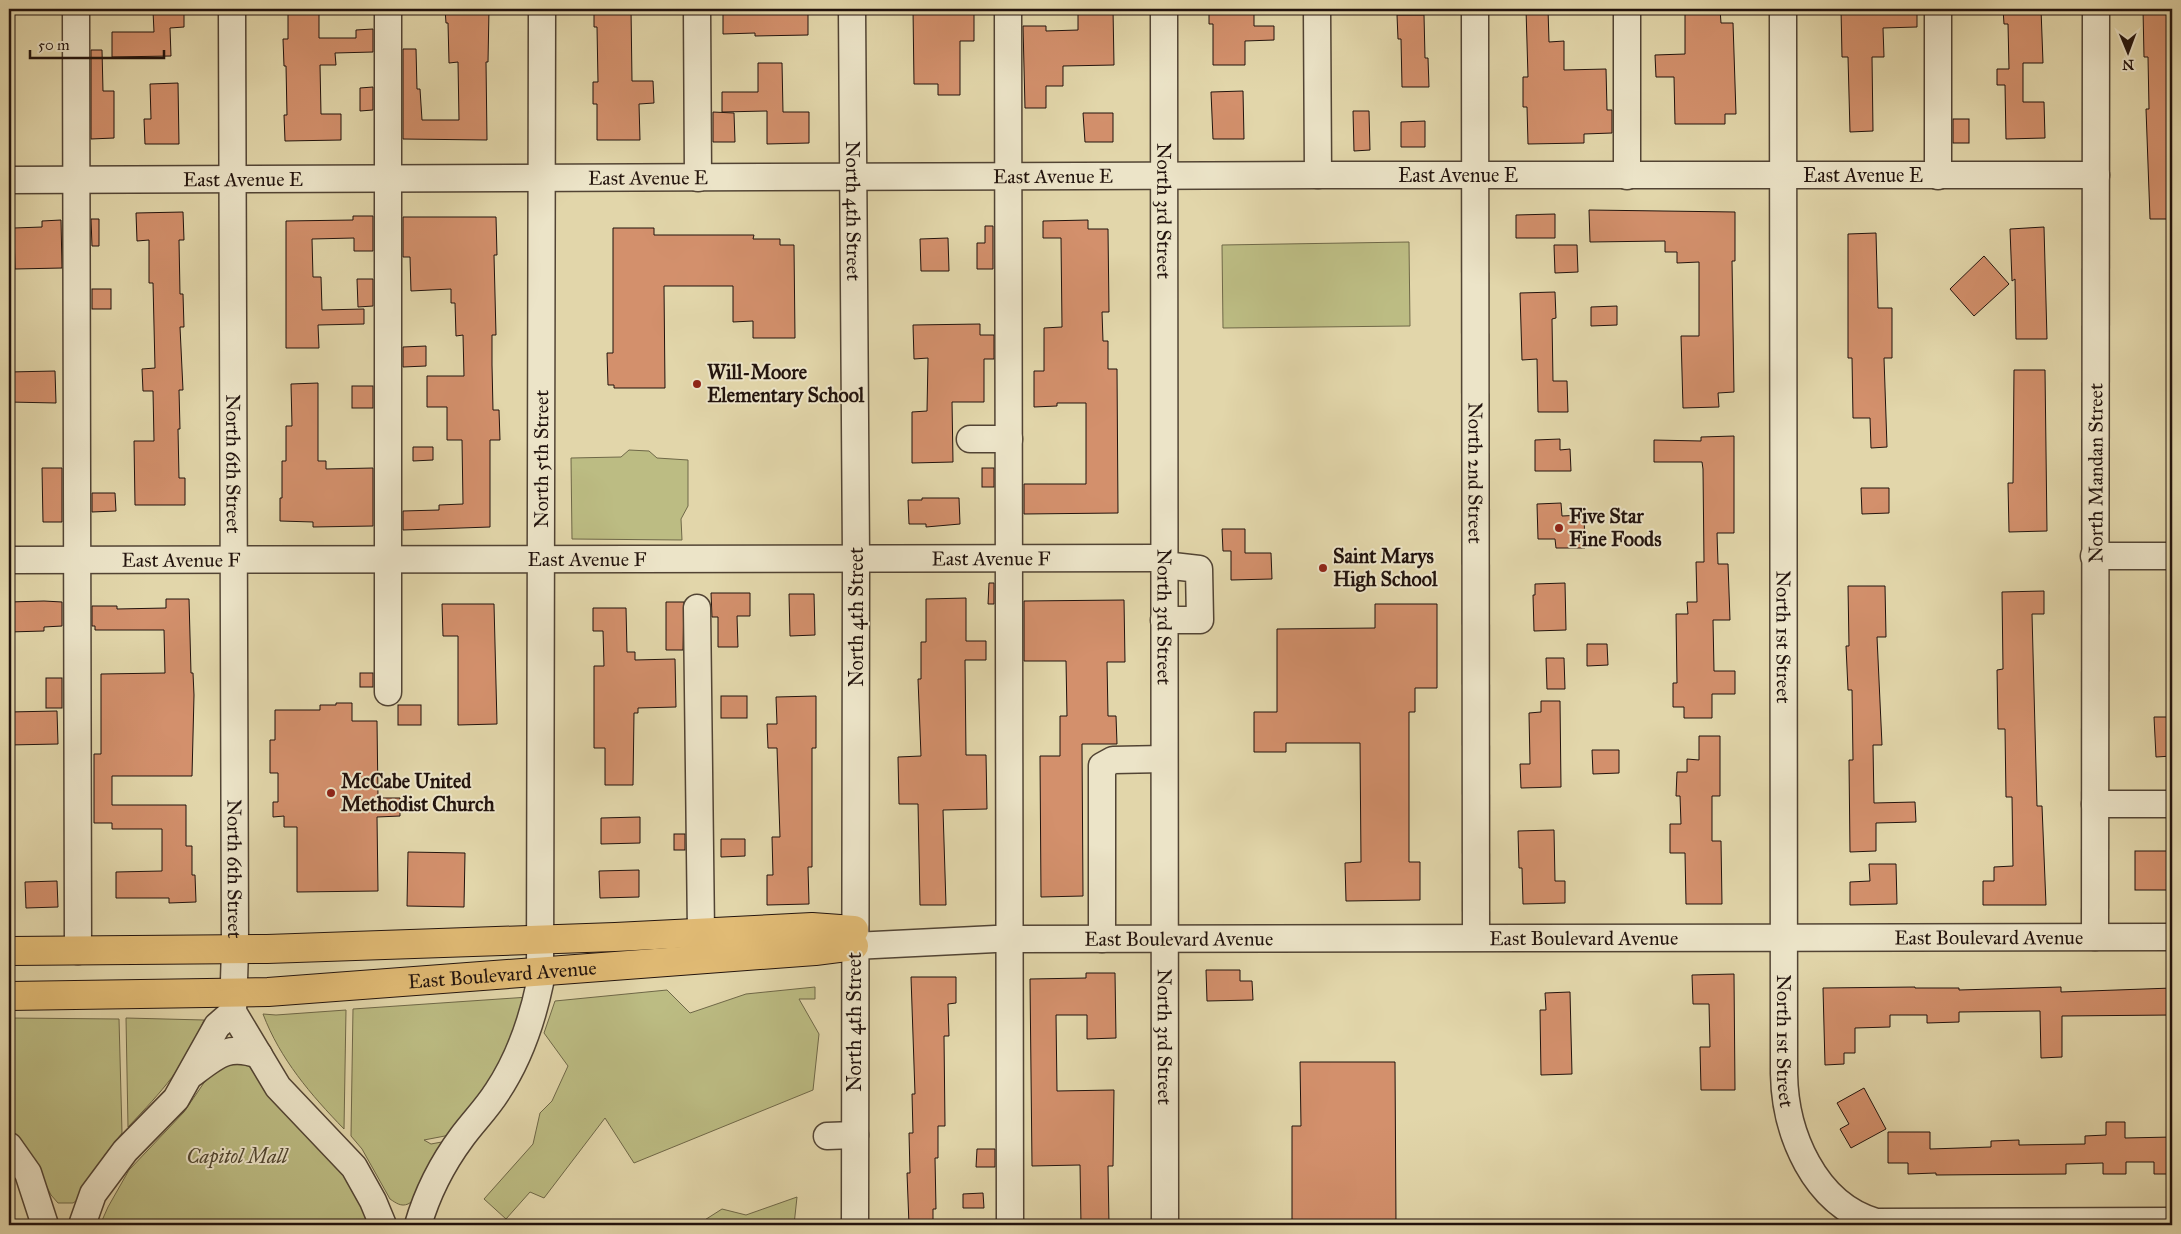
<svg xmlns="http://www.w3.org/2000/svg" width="2181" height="1234" font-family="'IM FELL Great Primer',serif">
  <rect width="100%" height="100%" fill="#e2d6aa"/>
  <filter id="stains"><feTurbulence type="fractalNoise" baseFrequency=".004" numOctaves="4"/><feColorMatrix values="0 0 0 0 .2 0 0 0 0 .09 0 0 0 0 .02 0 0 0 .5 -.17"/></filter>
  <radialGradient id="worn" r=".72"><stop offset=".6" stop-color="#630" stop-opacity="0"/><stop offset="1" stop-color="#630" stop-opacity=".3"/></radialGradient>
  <g fill="#bcbc83" stroke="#6f6848">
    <polygon points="1409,242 1410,326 1223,328 1222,245"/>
    <polygon points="629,450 649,451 657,458 688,460 688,506 681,519 682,540 572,539 571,458 621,457"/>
    <polygon points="815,987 815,999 799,999 819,1034 813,1090 634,1163 605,1118 544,1198 530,1192 506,1219 484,1199 533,1144 540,1113 552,1101 568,1066 544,1033 555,1001 667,990 690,1013 746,994"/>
    <path d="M529 997 503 1063 450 1135 424 1140 431 1144 447 1141C439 1156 423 1197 408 1204 401 1207 396 1203 390 1199L362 1149 351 1136 353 1009Z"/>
    <path d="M346 1010 344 1129C311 1095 280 1059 263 1014L276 1015Z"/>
    <polygon points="9,1018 119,1019 122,1133 104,1156 79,1199 73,1203 58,1203 51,1195 35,1164 9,1125"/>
    <path d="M126 1018 204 1020C185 1067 162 1091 128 1127Z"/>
    <polygon points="223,1060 250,1062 345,1176 363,1204 370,1225 100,1225 108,1207 129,1170 184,1112 214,1068"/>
    <polygon points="797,1197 794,1225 701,1225 700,1223 722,1209 746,1215"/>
  </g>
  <g fill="#d3906c" stroke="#22130d">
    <polygon points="288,9 319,9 319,38 356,38 356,30 373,29 373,52 335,53 336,65 320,65 321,114 341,114 341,140 285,141 284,115 287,115 286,66 284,66 283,39 288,39"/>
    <polygon points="445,9 489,9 488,62 486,62 487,140 403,139 403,49 416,49 417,89 420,89 422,120 459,120 458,62 449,63 448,23 446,23"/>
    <polygon points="594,9 631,9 632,81 653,81 654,103 639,104 640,140 597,140 597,104 593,104 593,82 598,82 597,27 594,27"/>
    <polygon points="723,9 808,9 808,35 755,36 755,33 723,34"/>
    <polygon points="913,9 963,9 963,14 974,14 974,41 960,41 960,95 938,95 938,84 914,84"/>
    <polygon points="1078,9 1113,9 1114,65 1063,66 1063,86 1046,86 1046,108 1025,108 1023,26 1046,26 1046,31 1078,30"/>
    <polygon points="1209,9 1254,9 1254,26 1274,26 1274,40 1245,41 1245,65 1213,65 1213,24 1209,24"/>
    <polygon points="1526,9 1548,9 1549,42 1564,41 1564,70 1606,69 1607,110 1612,110 1612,133 1584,134 1584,143 1528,144 1527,107 1523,107 1523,77 1528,77"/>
    <polygon points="1685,9 1720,9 1721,23 1733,23 1736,114 1725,114 1725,124 1675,124 1674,77 1656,77 1655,55 1685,54"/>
    <polygon points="1841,9 1917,9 1917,27 1883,28 1884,57 1872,57 1873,131 1850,132 1848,57 1842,57"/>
    <polygon points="2003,9 2041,9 2043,63 2023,63 2023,102 2044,102 2045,138 2006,139 2005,85 1997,85 1997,69 2009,69 2008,24 2004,24"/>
    <polygon points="2143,9 2172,9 2172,219 2150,219 2146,109 2149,109 2148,57 2144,57"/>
    <polygon points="184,10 184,27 170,28 171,56 112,57 112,32 154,32 153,11"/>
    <polygon points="1397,15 1424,15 1425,58 1428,58 1429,87 1402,87 1401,39 1398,39"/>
    <polygon points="91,50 102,50 103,91 114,91 114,138 91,139"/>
    <polygon points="758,63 782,63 783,112 809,112 809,143 767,144 767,111 722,112 722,92 758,92"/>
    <polygon points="178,83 179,144 145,144 144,119 151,119 150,84"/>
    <polygon points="373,87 373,110 360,111 360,88"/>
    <polygon points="1243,91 1244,139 1213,139 1211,92"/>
    <polygon points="1353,111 1369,111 1370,150 1354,151"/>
    <polygon points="713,112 734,113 735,142 713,142"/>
    <polygon points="1083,113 1113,113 1113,142 1085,142"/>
    <rect x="1953" y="119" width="16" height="24"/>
    <polygon points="1425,121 1425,147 1401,147 1401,122"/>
    <polygon points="1589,210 1735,212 1735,261 1732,261 1734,392 1718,393 1719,407 1683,408 1681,336 1699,336 1699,262 1677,263 1677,252 1665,252 1665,241 1590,242"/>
    <polygon points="183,212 184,240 179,240 180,294 183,294 184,327 180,327 183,390 179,390 180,429 178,429 179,478 185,478 185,505 135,505 134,441 154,441 153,391 143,391 142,369 155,368 153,283 149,283 149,240 137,241 136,213"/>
    <polygon points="1555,214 1555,238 1516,238 1516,215"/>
    <polygon points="353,216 373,216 373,251 354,251 354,238 312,239 313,277 321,277 322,310 364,309 364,324 318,325 319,348 286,348 286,221 353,220"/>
    <polygon points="403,217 496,217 497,255 494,255 496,335 492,335 492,365 493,410 499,410 500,440 490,440 490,527 403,530 403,511 439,510 439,505 463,504 462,440 447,440 447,407 427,407 427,376 464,376 463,335 456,336 455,303 451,303 451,289 411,291 410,257 403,257"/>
    <polygon points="91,219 99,219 99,246 92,246"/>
    <polygon points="61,220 62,268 15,269 14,228 42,227 42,221"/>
    <polygon points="1088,220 1088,229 1108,229 1109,312 1102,312 1103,341 1108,341 1108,369 1117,369 1118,513 1024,514 1024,484 1086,484 1086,403 1057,403 1057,406 1034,407 1034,371 1044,371 1044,328 1062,327 1061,238 1043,238 1043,221"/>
    <polygon points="985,226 993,226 993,269 977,269 977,243 985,243"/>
    <polygon points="2044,227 2047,339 2016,339 2015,279 2012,281 2010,229"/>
    <polygon points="613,228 654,228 654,235 754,235 753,239 780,239 780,245 794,245 795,338 753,338 753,321 733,322 733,286 664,286 665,388 614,388 614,385 608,385 607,353 613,353"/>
    <polygon points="1876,233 1878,308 1892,308 1892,358 1884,358 1887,447 1871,448 1870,418 1853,418 1852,358 1848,358 1848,234"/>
    <polygon points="948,238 949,271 921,271 920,239"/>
    <polygon points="1554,245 1577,245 1578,272 1555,273"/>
    <polygon points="1984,256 2009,284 1974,316 1950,289"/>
    <polygon points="357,279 373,279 373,306 358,307"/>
    <rect x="92" y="289" width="19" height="20"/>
    <polygon points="1555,292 1556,318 1552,319 1553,381 1567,381 1568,412 1538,412 1537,359 1522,360 1520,293"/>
    <polygon points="1617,306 1617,325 1591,326 1591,307"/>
    <polygon points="980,324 980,335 994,335 994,359 984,359 984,402 952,402 953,462 912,463 912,412 927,411 928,358 914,359 913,325"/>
    <polygon points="426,346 426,366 403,367 403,347"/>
    <polygon points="2014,370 2045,370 2047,531 2009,532 2008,483 2013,483"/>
    <polygon points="55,371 56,403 9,402 9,372"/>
    <polygon points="318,383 318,461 326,461 326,469 373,468 373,526 313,527 313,522 280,521 280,498 282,498 282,461 286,461 286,426 292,426 291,384"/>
    <rect x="352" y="386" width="21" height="22"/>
    <polygon points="1734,436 1734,533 1717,533 1718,564 1728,564 1730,620 1713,620 1714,671 1735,671 1735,694 1712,694 1712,718 1684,718 1684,707 1673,707 1673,683 1677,683 1676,614 1688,614 1687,602 1697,602 1696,562 1704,562 1703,469 1702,462 1654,462 1654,440 1701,441 1701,437"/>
    <polygon points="1560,439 1560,450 1570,449 1571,471 1535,471 1535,440"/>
    <polygon points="413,447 433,447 433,460 413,461"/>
    <polygon points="42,468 62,468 62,522 43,522"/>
    <rect x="982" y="468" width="12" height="19"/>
    <polygon points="1861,488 1889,488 1889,513 1862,514"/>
    <polygon points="92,493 115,493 116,511 92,512"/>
    <polygon points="922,498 959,498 960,524 926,527 926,524 909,524 908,500 922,500"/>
    <polygon points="1561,503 1562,516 1584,515 1585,548 1556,548 1555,539 1538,539 1537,504"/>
    <polygon points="1222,529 1245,529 1245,553 1271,553 1272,579 1231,580 1231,551 1223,551"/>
    <polygon points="989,583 994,583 994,604 988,604"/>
    <polygon points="1565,583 1566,630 1534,631 1533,595 1535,595 1535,584"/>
    <polygon points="1848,586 1885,586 1886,637 1877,637 1882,745 1873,745 1874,803 1915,802 1916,822 1876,823 1876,851 1850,852 1849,760 1853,760 1852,690 1848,690 1846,646 1849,646"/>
    <polygon points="2044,591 2044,614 2032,614 2037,806 2042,806 2046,905 1983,905 1983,881 1994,881 1994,867 2013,866 2012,797 2006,797 2005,729 1998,729 1997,670 2003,669 2002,592"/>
    <polygon points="711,593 750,593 750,616 737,616 738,647 718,647 718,617 712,617"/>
    <polygon points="789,594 814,594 815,635 790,636"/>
    <polygon points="966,598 966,641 986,641 986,660 965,660 966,755 986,755 987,809 943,810 946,905 920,905 918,804 899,804 898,757 921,756 918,679 921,679 921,642 926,642 926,599"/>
    <polygon points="166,599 189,599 191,673 193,673 194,695 192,776 112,776 112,805 186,805 186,846 192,846 192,875 195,875 196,902 169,903 169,898 116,898 116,872 162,871 162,829 112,829 112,823 94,823 94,754 101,754 101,674 165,673 164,630 95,630 95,626 92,626 92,606 117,606 117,609 166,608"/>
    <polygon points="1124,600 1125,662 1107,662 1108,716 1116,716 1117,744 1082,744 1083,896 1041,897 1040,756 1060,756 1060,716 1067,716 1066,661 1024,661 1024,601"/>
    <polygon points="44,601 62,602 62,626 44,627 44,631 9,632 9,602"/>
    <polygon points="666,602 684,602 683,650 666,650"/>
    <polygon points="442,604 494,604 497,724 458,725 458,636 443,636"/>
    <polygon points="1375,604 1437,604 1437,688 1415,688 1415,712 1409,712 1409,862 1420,862 1420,900 1346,901 1345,863 1361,862 1360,743 1286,743 1286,752 1254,752 1254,712 1277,712 1277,629 1375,628"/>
    <polygon points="593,608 626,608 627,652 635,652 635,660 675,659 676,707 638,708 638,713 634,713 633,785 605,785 605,748 594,748 594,666 604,666 603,631 593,631"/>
    <polygon points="1587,644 1607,644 1608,665 1587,666"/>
    <polygon points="1546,658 1564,658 1565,689 1547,689"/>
    <rect x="360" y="673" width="13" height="14"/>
    <rect x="46" y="678" width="16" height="30"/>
    <rect x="721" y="696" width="26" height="22"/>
    <polygon points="816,696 816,748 812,748 812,867 808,867 809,904 767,905 767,875 773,875 772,837 780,837 777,748 768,748 767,724 777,724 776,697"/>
    <polygon points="1541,701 1560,701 1561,787 1521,788 1520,764 1530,764 1529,713 1541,712"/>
    <polygon points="336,703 352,703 352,721 377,721 378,798 400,798 400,816 377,817 378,891 297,892 297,827 284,827 284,816 273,817 273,802 278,802 278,773 270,773 270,740 275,740 275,710 320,710 320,705 336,705"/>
    <rect x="398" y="705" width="23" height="20"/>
    <polygon points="57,711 58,744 9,745 9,712"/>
    <polygon points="2154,717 2172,717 2172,756 2156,757"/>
    <polygon points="1699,736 1720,736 1720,796 1712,796 1712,841 1721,841 1722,904 1686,904 1685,853 1670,853 1670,824 1681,824 1680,796 1676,796 1677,772 1687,772 1687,759 1699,760"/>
    <polygon points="1592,750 1619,750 1619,773 1593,774"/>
    <polygon points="640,817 640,843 601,844 601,818"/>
    <polygon points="1554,830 1555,881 1565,881 1565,903 1523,904 1522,868 1519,868 1518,831"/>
    <rect x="674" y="834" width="11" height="16"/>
    <polygon points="721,839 745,839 745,856 721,857"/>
    <rect x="2135" y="851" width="37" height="39"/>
    <polygon points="408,852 465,853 464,907 407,906"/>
    <polygon points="1869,864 1896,864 1897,904 1850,905 1850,882 1870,881"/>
    <polygon points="639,870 639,897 600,898 599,871"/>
    <polygon points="57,881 58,907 26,908 25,882"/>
    <polygon points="1206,970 1240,970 1240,981 1252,981 1253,1000 1207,1001"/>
    <polygon points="1086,973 1115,973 1116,1038 1087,1039 1087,1015 1056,1015 1057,1091 1114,1090 1113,1166 1108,1166 1109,1225 1081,1225 1080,1165 1032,1166 1030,979 1086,978"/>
    <polygon points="1734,974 1735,1090 1701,1090 1700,1047 1710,1047 1709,1004 1693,1004 1692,975"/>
    <polygon points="911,977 956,977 956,1003 948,1004 949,1036 944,1036 945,1126 938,1126 938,1158 935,1158 936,1209 933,1209 933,1225 909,1225 907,1173 910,1173 909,1133 913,1133 912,1094 915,1094"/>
    <polygon points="1915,987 1915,988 1959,988 1959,990 2061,987 2061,992 2172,988 2172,1015 2062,1016 2062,1057 2041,1058 2040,1011 1959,1012 1959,1022 1927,1023 1927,1015 1890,1015 1890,1027 1855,1028 1855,1053 1844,1053 1844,1064 1825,1065 1823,988"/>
    <polygon points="1570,992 1572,1074 1541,1075 1540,1010 1546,1010 1545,993"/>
    <polygon points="1300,1062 1395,1062 1396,1225 1292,1225 1292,1126 1301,1126"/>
    <polygon points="1864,1088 1886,1129 1851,1148 1840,1129 1849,1124 1837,1103"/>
    <polygon points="2106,1122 2125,1122 2125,1138 2172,1137 2172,1174 2154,1174 2154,1162 2126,1162 2126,1174 2103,1174 2103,1163 2066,1164 2066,1174 1936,1175 1936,1173 1908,1174 1908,1163 1888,1163 1888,1132 1930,1132 1930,1149 1991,1147 1991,1141 2019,1140 2019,1145 2085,1144 2085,1136 2106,1135"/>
    <polygon points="977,1149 995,1149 995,1167 976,1167"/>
    <polygon points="983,1193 984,1208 963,1208 963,1194"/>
  </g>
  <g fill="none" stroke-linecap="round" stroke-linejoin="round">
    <defs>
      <g id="minor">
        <polyline points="76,9 78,951"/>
        <path id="s1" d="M232 9 235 949 233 1012 278 1087 354 1167 373 1201 383 1225"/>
        <polyline points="697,9 698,178"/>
        <path id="s2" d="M852 9 856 558 855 1225"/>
        <polyline points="1008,9 1010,1225"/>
        <path id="s3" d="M1164 9 1165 1225"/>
        <polyline points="1317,9 1318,175"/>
        <path id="s4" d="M1475 9 1476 937"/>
        <path id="s5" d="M1783 9 1784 1074C1785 1133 1814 1204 1876 1222L2172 1221"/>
        <polyline points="1627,176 1627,9"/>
        <polyline points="1938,176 1938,9"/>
        <path id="s6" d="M9 180 1318 175H2096"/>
        <polyline points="970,439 1009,439"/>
        <polyline points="2094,556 2172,556"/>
        <path id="s7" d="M9 560 1164 558"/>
        <polyline points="1164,565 1199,569 1200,620 1164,620"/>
        <polyline points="697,608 701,933"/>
        <polyline points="388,692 388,9"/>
        <polyline points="2095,804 2172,804"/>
        <path id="s8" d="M2095 937 2096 9"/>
        <polyline points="1102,939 1102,766 1113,760 1164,759"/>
        <path id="s9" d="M854 946 995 939 2172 937"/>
        <path d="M192 1074C217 1055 228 1044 259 1055"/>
        <polyline points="827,1136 855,1135"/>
        <polyline points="9,1146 28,1173 45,1225"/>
        <polyline points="82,1225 93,1194 125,1151 176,1099 217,1026 233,1012"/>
        <path id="s10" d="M418 1225C427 1194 442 1164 462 1137 473 1122 487 1108 497 1092 519 1059 532 1021 540 983L542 9"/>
      </g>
      <g id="major">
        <polyline points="9,951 267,949 615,937 812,927 854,930"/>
        <path id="s11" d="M9 996 268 992 815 951 854 946"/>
      </g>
    </defs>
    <use href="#minor" stroke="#524434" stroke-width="29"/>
    <use href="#major" stroke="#22130d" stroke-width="30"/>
    <use href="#minor" stroke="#ece4c8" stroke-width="26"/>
    <use href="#major" stroke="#e1bb75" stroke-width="28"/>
  </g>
  <g fill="#8f2418" stroke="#ece4c8" stroke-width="2">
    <circle cx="697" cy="384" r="5"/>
    <circle cx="1559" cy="528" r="5"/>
    <circle cx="1323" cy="568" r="5"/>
    <circle cx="331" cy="793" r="5"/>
  </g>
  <g text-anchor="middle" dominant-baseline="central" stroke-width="4" stroke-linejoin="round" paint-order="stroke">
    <g font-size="20" fill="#22130d" stroke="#ece4c8">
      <text stroke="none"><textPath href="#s6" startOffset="1044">East Avenue E</textPath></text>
      <text stroke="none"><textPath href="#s6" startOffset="1449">East Avenue E</textPath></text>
      <text stroke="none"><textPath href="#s6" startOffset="1854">East Avenue E</textPath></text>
      <text stroke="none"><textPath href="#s6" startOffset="639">East Avenue E</textPath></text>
      <text stroke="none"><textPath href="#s6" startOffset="234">East Avenue E</textPath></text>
      <text stroke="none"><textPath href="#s2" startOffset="202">North 4th Street</textPath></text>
      <text stroke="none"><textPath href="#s3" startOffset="202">North 3rd Street</textPath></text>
      <text stroke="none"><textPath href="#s10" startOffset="798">North 5th Street</textPath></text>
      <text stroke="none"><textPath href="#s1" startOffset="455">North 6th Street</textPath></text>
      <text stroke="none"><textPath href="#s4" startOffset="464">North 2nd Street</textPath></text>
      <text stroke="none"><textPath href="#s8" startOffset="464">North Mandan Street</textPath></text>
      <text stroke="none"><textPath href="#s7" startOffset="982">East Avenue F</textPath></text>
      <text stroke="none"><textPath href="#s7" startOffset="172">East Avenue F</textPath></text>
      <text stroke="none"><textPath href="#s7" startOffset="578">East Avenue F</textPath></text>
      <text transform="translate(856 617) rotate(-90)">North 4th Street</text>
      <text stroke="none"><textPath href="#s3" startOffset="608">North 3rd Street</textPath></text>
      <text stroke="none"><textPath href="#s5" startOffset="628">North 1st Street</textPath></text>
      <text stroke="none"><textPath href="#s1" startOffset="860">North 6th Street</textPath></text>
      <text stroke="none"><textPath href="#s9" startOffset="730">East Boulevard Avenue</textPath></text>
      <text stroke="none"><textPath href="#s9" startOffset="1135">East Boulevard Avenue</textPath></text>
      <text stroke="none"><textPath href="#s9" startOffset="325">East Boulevard Avenue</textPath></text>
      <text stroke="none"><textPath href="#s11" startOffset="494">East Boulevard Avenue</textPath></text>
      <text transform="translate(854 1022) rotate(-90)">North 4th Street</text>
      <text stroke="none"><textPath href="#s3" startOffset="1028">North 3rd Street</textPath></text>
      <text stroke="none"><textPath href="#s5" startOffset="1032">North 1st Street</textPath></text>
    </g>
    <g font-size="20" font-weight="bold" fill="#22130d" stroke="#ece4c8" text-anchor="start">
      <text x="707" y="372">Will-Moore<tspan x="707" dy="23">Elementary School</tspan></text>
      <text x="1569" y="516">Five Star<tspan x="1569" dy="23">Fine Foods</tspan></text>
      <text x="1333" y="556">Saint Marys<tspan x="1333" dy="23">High School</tspan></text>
      <text x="341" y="781">McCabe United<tspan x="341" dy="23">Methodist Church</tspan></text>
    </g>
    <g font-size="20" font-style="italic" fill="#504630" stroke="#ece4c8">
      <text x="237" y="1156">Capitol Mall</text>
    </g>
  </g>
  <rect width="2181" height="1234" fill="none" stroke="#e2d6aa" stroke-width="30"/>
  <rect x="10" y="10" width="2161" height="1214" fill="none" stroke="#22130d" stroke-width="2.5"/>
  <rect x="15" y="15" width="2151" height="1204" fill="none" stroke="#22130d"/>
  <g transform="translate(2128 52) rotate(179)" stroke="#ece4c8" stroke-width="4" paint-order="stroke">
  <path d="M0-4L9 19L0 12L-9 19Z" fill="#22130d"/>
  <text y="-8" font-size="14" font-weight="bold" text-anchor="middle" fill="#22130d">N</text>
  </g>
  <path d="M30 50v8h134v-8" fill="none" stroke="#22130d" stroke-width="2.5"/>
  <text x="38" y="50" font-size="15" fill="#22130d" stroke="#ece4c8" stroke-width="4" paint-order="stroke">50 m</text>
  <rect width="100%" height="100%" filter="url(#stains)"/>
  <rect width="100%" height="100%" fill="url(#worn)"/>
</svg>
